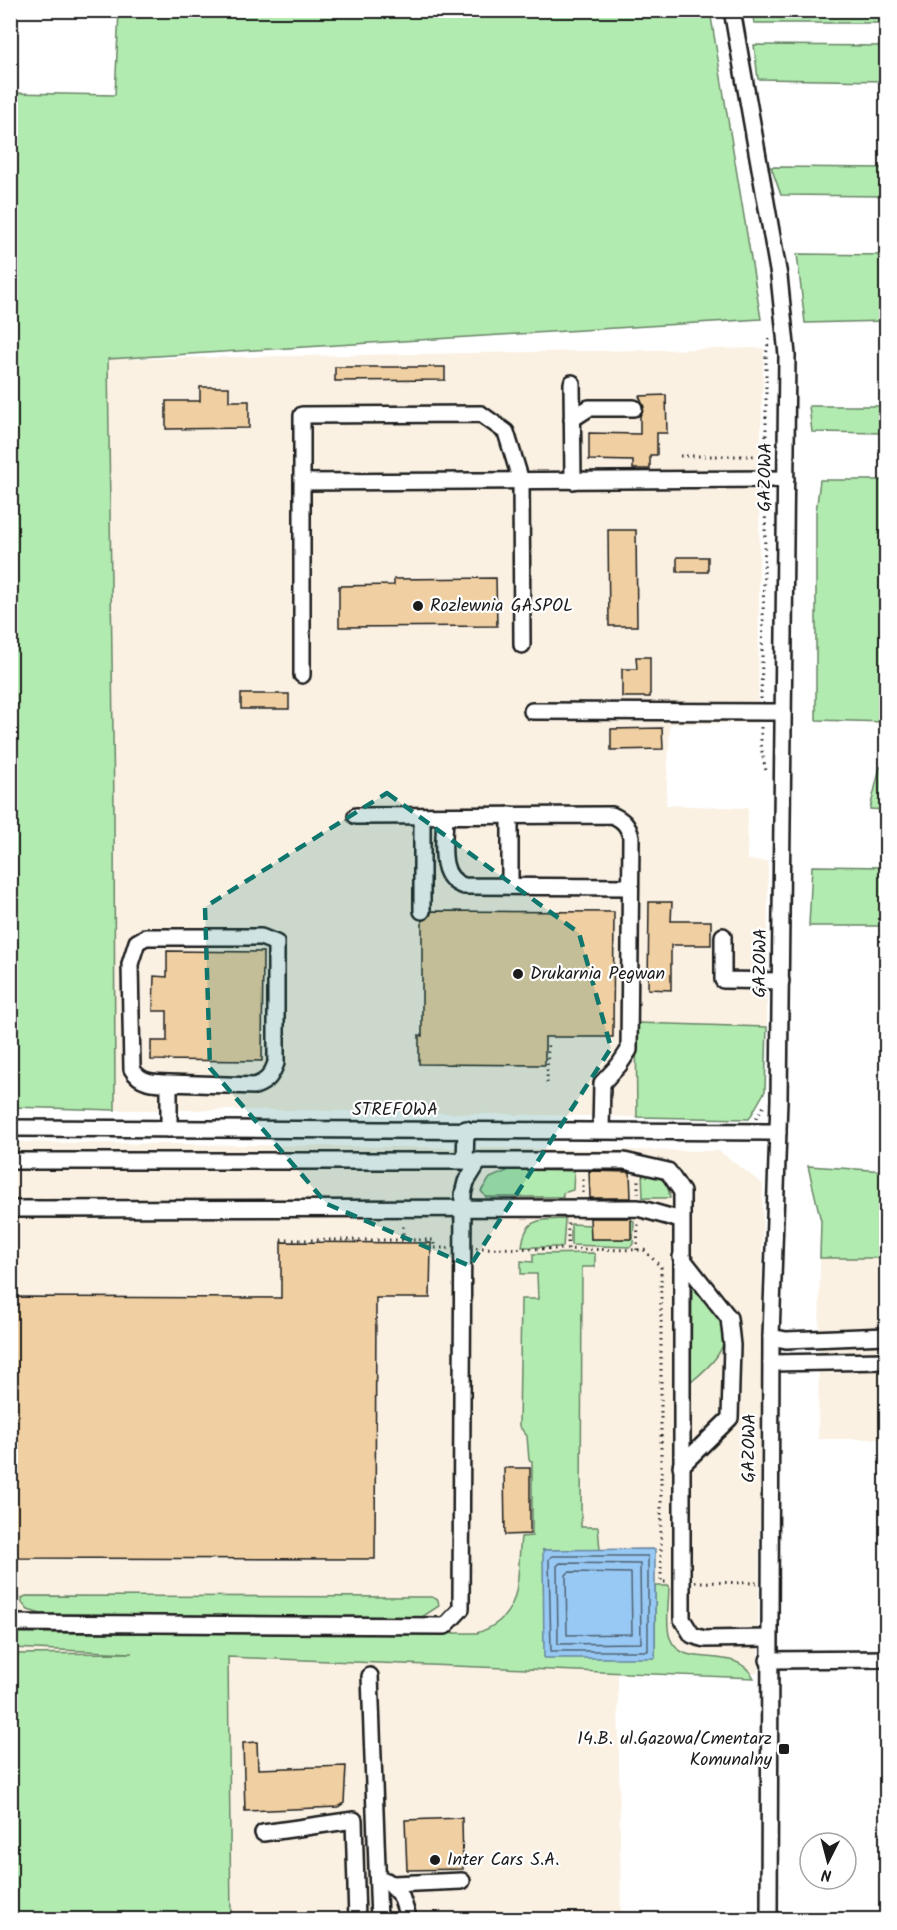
<svg xmlns="http://www.w3.org/2000/svg" width="897" height="1930" font-family="Kalam,sans-serif">
  <rect width="100%" height="100%" fill="#fff"/>
  <filter id="ink" filterUnits="userSpaceOnUse"><feTurbulence type="fractalNoise" baseFrequency=".0167" numOctaves="2"/><feDisplacementMap in="SourceGraphic" scale="12" xChannelSelector="R" yChannelSelector="G"/><feConvolveMatrix kernelMatrix="1 2 1 2 8 2 1 2 1" color-interpolation-filters="sRGB"/></filter>
  <g filter="url(#ink)">
    <g fill="#faf1e3">
      <polygon points="764,348 760,464 758,723 670,724 666,805 748,808 747,860 768,861 767,1027 636,1023 637,1117 295,1110 115,1110 114,808 108,359"/>
      <polygon points="11,1142 719,1151 763,1184 758,1673 618,1674 621,1919 231,1919 230,1887 43,1655 11,1654"/>
      <polygon points="820,1258 886,1258 886,1439 818,1439"/>
    </g>
    <g fill="#b2ebaf" stroke="#678466" stroke-width="1.5">
      <polygon points="119,11 710,11 761,319 108,359 114,808 115,1110 11,1107 11,93 115,95"/>
      <polygon points="752,11 886,11 886,23 754,23"/>
      <polygon points="754,45 886,46 886,81 758,79"/>
      <polygon points="771,167 886,168 886,196 781,195"/>
      <polygon points="797,254 886,255 886,321 805,323"/>
      <polygon points="809,406 886,406 886,433 812,432"/>
      <polygon points="820,480 886,480 886,722 816,720 816,512"/>
      <polygon points="880,767 886,767 886,810 870,809"/>
      <polygon points="812,866 886,867 886,926 809,926"/>
      <polygon points="636,1023 767,1027 765,1091 749,1119 637,1117"/>
      <polygon points="808,1166 886,1171 886,1258 820,1258 821,1221"/>
      <polygon points="509,1170 574,1171 573,1190 563,1193 563,1197 486,1197 481,1191 490,1178"/>
      <path d="M642 1171C659 1176 668 1179 670 1198H643Z"/>
      <path d="M565 1219 563 1247H522C525 1217 540 1220 565 1219Z"/>
      <polygon points="631,1220 634,1221 633,1244 630,1247 571,1245 571,1224 591,1225 591,1239 631,1239"/>
      <path d="M593 1253 595 1255V1267H582L581 1527H598L600 1550H543L655 1657V1586H669C669 1601 665 1625 670 1638 683 1672 735 1642 754 1678L228 1657 231 1919 11 1920V1654L132 1653 11 1648V1633H477C525 1617 516 1578 521 1537L532 1536V1461L529 1460 527 1436 519 1426 521 1299H538L537 1274H521V1261L533 1262V1254Z"/>
      <path d="M692 1287C735 1325 736 1346 691 1382Z"/>
      <polygon points="26,1596 432,1597 438,1600 439,1606 422,1617 41,1614 28,1610 22,1603 22,1598"/>
    </g>
    <polygon fill="#98c9f4" stroke="#66849e" stroke-width="1.5" points="655,1549 655,1658 544,1658 543,1550"/>
    <g fill="none" stroke-linecap="round" stroke-linejoin="round">
      <g stroke="#4e6172" stroke-width="1.5">
        <polygon points="552,1556 648,1556 648,1651 551,1651 549,1559"/>
        <polygon points="560,1563 640,1564 641,1643 558,1644 557,1566"/>
        <polygon points="569,1572 631,1573 632,1634 567,1635 566,1575"/>
      </g>
    </g>
    <g fill="#f0d0a2" stroke="#1c1c1c" stroke-width="1.5">
      <polygon points="335,367 445,367 445,380 335,381"/>
      <polygon points="200,387 229,387 229,401 249,401 249,428 166,429 166,401 200,401"/>
      <polygon points="666,395 667,433 657,433 657,455 650,455 650,469 633,469 633,461 589,460 589,433 640,434 640,416 644,407 639,396"/>
      <polygon points="608,530 636,530 637,626 609,626"/>
      <rect x="677" y="557" width="31" height="15"/>
      <polygon points="496,578 497,626 339,627 339,586 394,585 394,579"/>
      <polygon points="636,657 650,657 650,697 622,697 622,669 637,669"/>
      <rect x="241" y="694" width="48" height="15"/>
      <polygon points="662,728 663,749 611,750 611,729"/>
      <polygon points="649,902 672,902 671,921 711,921 711,945 671,945 671,990 648,989"/>
      <polygon points="432,911 614,912 613,1037 545,1037 545,1065 419,1064 419,1035 422,1036 422,921 427,919"/>
      <polygon points="167,951 263,952 262,1061 151,1060 151,1041 167,1041 167,1011 153,1011 154,976 167,977"/>
      <polygon points="589,1171 630,1172 631,1198 590,1198"/>
      <polygon points="590,1218 631,1218 631,1239 591,1239"/>
      <polygon points="281,1242 431,1243 430,1298 376,1298 375,1559 10,1558 10,1297 281,1298"/>
      <polygon points="504,1468 530,1468 530,1534 505,1535"/>
      <polygon points="257,1742 258,1769 346,1766 344,1803 338,1807 245,1811 243,1743"/>
      <polygon points="462,1818 463,1869 407,1870 405,1820"/>
    </g>
    <g fill="none" stroke-linecap="round" stroke-linejoin="round">
      <defs>
        <g id="minor">
          <polyline points="732,10 779,276 787,355 779,1100 771,1337 769,1920"/>
          <polyline points="572,383 573,481"/>
          <polyline points="572,419 589,408 634,408"/>
          <polyline points="303,482 786,479"/>
          <polyline points="302,675 302,415 481,414 506,432 521,481 522,645"/>
          <polyline points="532,711 783,712"/>
          <polyline points="510,815 510,886"/>
          <path d="M356 816 612 815C623 820 628 825 631 837L629 1050 619 1065 602 1083 601 1130"/>
          <polyline points="422,816 422,911"/>
          <path d="M445 816C445 839 436 878 464 886L630 887"/>
          <polyline points="723,936 723,980 781,981"/>
          <polyline points="10,1128 778,1132"/>
          <path d="M169 1129V1083L255 1086C268 1081 271 1076 276 1063V943L261 937H146L137 942 130 964 132 1069C140 1083 154 1083 169 1083"/>
          <polyline points="10,1161 624,1161 668,1171 682,1192 682,1619 692,1635 704,1639 768,1638"/>
          <polyline points="465,1161 466,1129"/>
          <polyline points="10,1209 638,1208 681,1220"/>
          <polyline points="771,1337 786,1340 886,1336"/>
          <polyline points="771,1363 886,1361"/>
          <polyline points="681,1466 730,1418 732,1345 729,1318 681,1257"/>
          <polyline points="10,1623 445,1626 461,1609 463,1194 466,1182 479,1161"/>
          <polyline points="768,1660 886,1659"/>
          <polyline points="370,1676 379,1920"/>
          <polyline points="263,1833 354,1820 357,1920"/>
          <polyline points="387,1881 401,1896 409,1920"/>
          <polyline points="393,1884 462,1881"/>
        </g>
      </defs>
      <use href="#minor" stroke="#1c1c1c" stroke-width="20"/>
      <g stroke="#1c1c1c" stroke-width="3" stroke-dasharray="1.5 4.5" stroke-linecap="butt">
        <polyline points="680,456 766,456"/>
        <polyline points="766,466 766,356 769,337"/>
        <polyline points="761,699 766,493"/>
        <polyline points="761,727 761,747 766,771"/>
        <polyline points="547,1083 548,1042"/>
        <polyline points="756,1118 764,1106"/>
        <polyline points="583,1193 583,1176"/>
        <polyline points="638,1194 638,1180"/>
        <polyline points="281,1240 434,1240 434,1248 449,1248"/>
        <polyline points="403,1240 403,1224"/>
        <polyline points="476,1248 644,1250 661,1267 661,1582 667,1582"/>
        <polyline points="568,1249 568,1221"/>
        <polyline points="637,1250 638,1222"/>
        <polyline points="695,1582 757,1583"/>
      </g>
      <use href="#minor" stroke="#fff" stroke-width="15"/>
    </g>
  </g>
  <path fill="#0f766e" fill-opacity="0.2" stroke="#0f766e" stroke-width="4.5" stroke-dasharray="12 8" stroke-linejoin="round" d="M387 793 579 933 611 1048 470 1266 327 1204 210 1068 205 907Z"/>
  <g fill="#1c1c1c" stroke="#fff" stroke-width="2">
    <circle cx="418" cy="606" r="6"/>
    <circle cx="518" cy="974" r="6"/>
    <rect x="778" y="1743" width="12" height="12" rx="3"/>
    <circle cx="435" cy="1860" r="6"/>
  </g>
  <g text-anchor="middle" dominant-baseline="central" stroke-width="4.5" stroke-linejoin="round" paint-order="stroke">
    <g font-size="18" fill="#1c1c1c" stroke="#fff">
      <text transform="translate(766 477) rotate(-89)">GAZOWA</text>
      <text transform="translate(761 963) rotate(-89)">GAZOWA</text>
      <text x="395" y="1110">STREFOWA</text>
      <text transform="translate(750 1448) rotate(-89)">GAZOWA</text>
    </g>
    <g font-size="18" fill="#1c1c1c" stroke="#fff" text-anchor="start">
      <text x="430" y="606">Rozlewnia GASPOL</text>
      <text x="530" y="974">Drukarnia Pegwan</text>
      <text x="772" y="1739" text-anchor="end">14.B. ul.Gazowa/Cmentarz<tspan x="772" dy="21">Komunalny</tspan></text>
      <text x="447" y="1860">Inter Cars S.A.</text>
    </g>
  </g>
  <rect width="897" height="1930" fill="none" stroke="#fff" stroke-width="36"/>
  <rect x="18" y="18" width="861" height="1894" fill="none" stroke="#1c1c1c" stroke-width="2" filter="url(#ink)"/>
  <g transform="translate(828 1861) rotate(186)"><circle r="28" fill="#ffffff" stroke="#a4a4a4" stroke-width="1.5"/>
  <path d="M0-4.5L10 22L0 15L-10 22Z" fill="#1c1c1c"/>
  <text y="-9" font-size="16" font-weight="bold" text-anchor="middle" fill="#1c1c1c">N</text>
  </g>
</svg>
